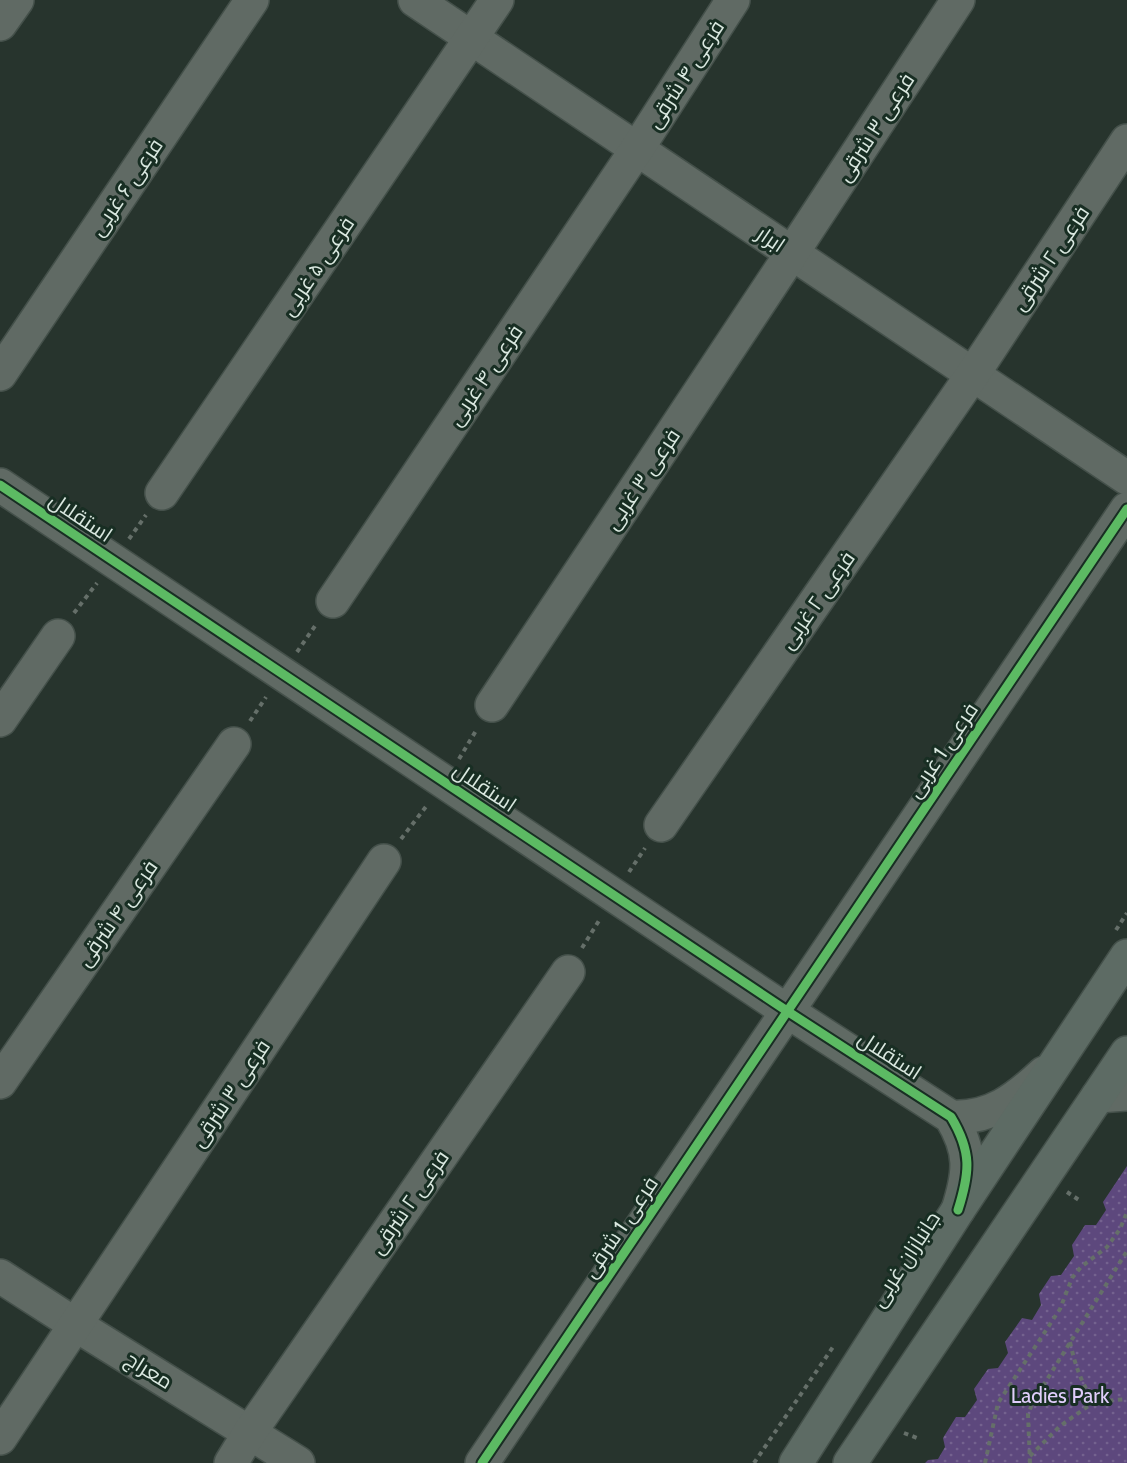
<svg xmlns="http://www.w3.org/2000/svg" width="1127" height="1463" font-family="Cabin,Cairo,sans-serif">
  <defs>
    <pattern id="park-dots" width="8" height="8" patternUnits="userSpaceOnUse" patternTransform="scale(1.5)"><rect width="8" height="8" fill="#5d487d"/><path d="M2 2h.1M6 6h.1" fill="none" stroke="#74628f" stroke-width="1.8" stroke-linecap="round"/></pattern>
  </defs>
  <rect width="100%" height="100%" fill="#27342d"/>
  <polygon fill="url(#park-dots)" points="1127,1166 1127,1463 925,1463 928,1460 938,1459 945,1447 943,1438 956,1417 965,1417 977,1400 974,1389 988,1369 998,1368 1008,1353 1005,1342 1022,1318 1032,1320 1041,1305 1039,1294 1051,1276 1061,1275 1074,1256 1072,1245 1085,1225 1096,1225 1106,1210 1103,1202"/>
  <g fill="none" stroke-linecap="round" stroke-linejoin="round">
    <defs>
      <g id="minor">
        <polyline points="415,0 1127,478"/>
        <polyline points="0,24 17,0"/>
        <polyline points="0,374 252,0"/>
        <path d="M0 485 787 1011 951 1117C972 1152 970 1172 958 1210"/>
        <polyline points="162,493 497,0"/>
        <polyline points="333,601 637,149 733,0"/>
        <polyline points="492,705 792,253 958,0"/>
        <polyline points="0,720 58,636"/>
        <polyline points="661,825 973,374 1127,141"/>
        <polyline points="0,1082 234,744"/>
        <polyline points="1098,1096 1127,1094"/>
        <path d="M951 1117C991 1119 1016 1099 1044 1073"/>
        <polyline points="0,1276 76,1325 298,1463"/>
        <polyline points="0,1438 384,861"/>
        <polyline points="231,1463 250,1432 568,972"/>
        <polyline points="482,1463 1127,509"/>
      </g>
      <g id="major">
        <polyline points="796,1463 958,1210 1127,956"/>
        <polyline points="850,1463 1127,1053"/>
      </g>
    </defs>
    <use href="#minor" stroke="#44504a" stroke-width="36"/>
    <use href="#major" stroke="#44504a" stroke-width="36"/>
    <g stroke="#656f69" stroke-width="4" stroke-dasharray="4.5 4.5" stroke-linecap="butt">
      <polyline points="129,539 146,515"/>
      <polyline points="74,613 97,583"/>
      <polyline points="297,652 317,623"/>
      <polyline points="250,721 266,697"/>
      <polyline points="459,759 477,729"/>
      <polyline points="401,839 428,804"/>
      <polyline points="629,872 645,848"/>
      <polyline points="1116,930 1127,913"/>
      <polyline points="582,948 600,919"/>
      <polyline points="1067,1192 1079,1200"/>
      <path d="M1070 1342C1075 1365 1081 1382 1094 1402"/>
      <polyline points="904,1433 917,1438"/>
      <polyline points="1030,1456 1060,1426 1094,1402 1127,1399"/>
      <polyline points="754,1463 833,1347"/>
      <polyline points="985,1463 998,1403 1060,1309 1072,1278 1081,1267 1107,1247 1120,1229 1127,1212"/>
      <polyline points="1030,1463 1028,1414 1033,1402 1127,1251"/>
    </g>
    <use href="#minor" stroke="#606a64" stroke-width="33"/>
    <use href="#major" stroke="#5d6b64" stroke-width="33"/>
    <defs>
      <g id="cycleway">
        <path d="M0 485 787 1011 951 1117C972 1152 970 1172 958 1210"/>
        <polyline points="482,1463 1127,509"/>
      </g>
    </defs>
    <use href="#cycleway" stroke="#182e23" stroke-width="13"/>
    <use href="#cycleway" stroke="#5cba63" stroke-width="9"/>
  </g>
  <g text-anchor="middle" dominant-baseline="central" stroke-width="6" stroke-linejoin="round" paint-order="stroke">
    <g font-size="21" fill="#dae8e0" stroke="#182e23">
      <text transform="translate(685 74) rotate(-57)">فرعی ۴ شرقی</text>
      <text transform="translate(875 127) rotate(-57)">فرعی ۳ شرقی</text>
      <text transform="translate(126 187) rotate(-56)">فرعی ۶ غربی</text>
      <text transform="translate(771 239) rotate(34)">ابرار</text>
      <text transform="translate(1050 258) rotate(-56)">فرعی ۲ شرقی</text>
      <text transform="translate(317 266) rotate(-56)">فرعی ۵ غربی</text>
      <text transform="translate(485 375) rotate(-56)">فرعی ۴ غربی</text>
      <text transform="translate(642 479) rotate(-56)">فرعی ۳ غربی</text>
      <text transform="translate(81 517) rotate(34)">استقلال</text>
      <text transform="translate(817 600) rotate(-55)">فرعی ۲ غربی</text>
      <text transform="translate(942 750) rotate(-56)">فرعی 1 غربی</text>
      <text transform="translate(485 787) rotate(34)">استقلال</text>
      <text transform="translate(117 913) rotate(-55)">فرعی ۴ شرقی</text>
      <text transform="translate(890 1055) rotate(33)">استقلال</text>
      <text transform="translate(230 1093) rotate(-56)">فرعی ۳ شرقی</text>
      <text transform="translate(409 1202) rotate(-55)">فرعی ۲ شرقی</text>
      <text transform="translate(620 1227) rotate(-56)">فرعی 1 شرقی</text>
      <text transform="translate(905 1259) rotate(-57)">جانبازان غربی</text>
      <text transform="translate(149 1370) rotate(32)">معراج</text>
    </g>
    <g font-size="21" fill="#dfcdfa" stroke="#182e23">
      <text x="1060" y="1395">Ladies Park</text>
    </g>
  </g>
</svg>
